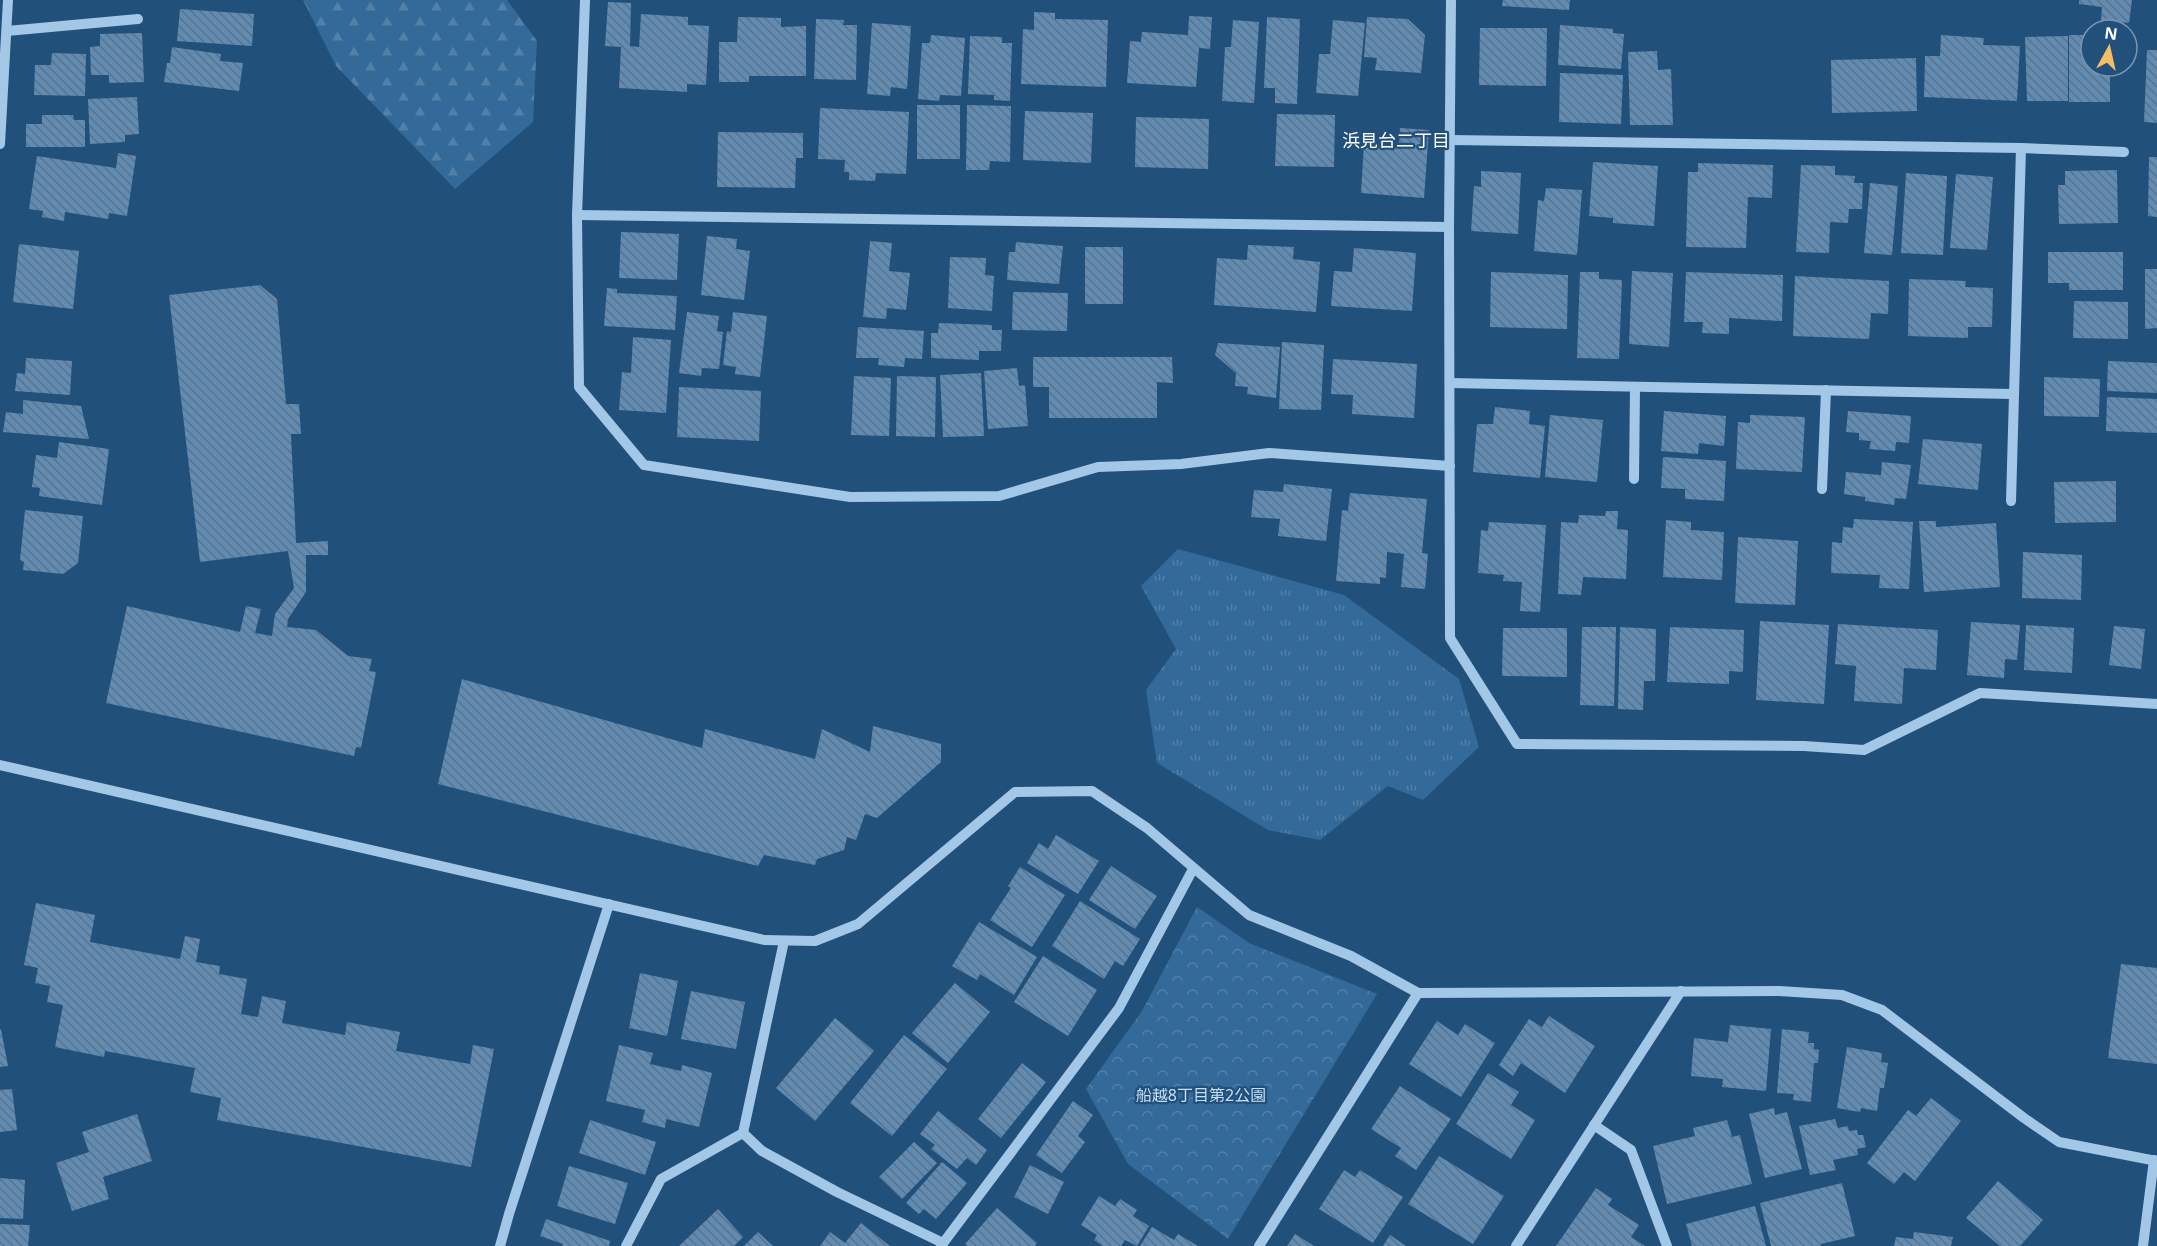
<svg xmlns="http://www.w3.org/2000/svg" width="2157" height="1246" font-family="'Noto Sans','Noto Sans JP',sans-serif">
  <defs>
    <pattern id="grass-tufts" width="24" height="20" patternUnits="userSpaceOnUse" patternTransform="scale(1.5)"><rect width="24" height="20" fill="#336a99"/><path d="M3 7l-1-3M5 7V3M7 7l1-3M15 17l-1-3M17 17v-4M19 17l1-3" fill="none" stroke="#5280a8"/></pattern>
    <pattern id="forest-firs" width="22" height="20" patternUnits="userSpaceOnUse" patternTransform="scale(1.5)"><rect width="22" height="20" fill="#336a99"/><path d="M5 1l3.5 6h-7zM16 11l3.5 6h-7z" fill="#5280a8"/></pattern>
    <pattern id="park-crowns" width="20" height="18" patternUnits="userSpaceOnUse" patternTransform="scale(1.5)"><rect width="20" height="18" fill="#336a99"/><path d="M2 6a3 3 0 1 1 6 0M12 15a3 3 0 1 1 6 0" fill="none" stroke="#5280a8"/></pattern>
    <pattern id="building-back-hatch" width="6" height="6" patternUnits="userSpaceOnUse" patternTransform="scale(1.5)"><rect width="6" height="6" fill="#628bb1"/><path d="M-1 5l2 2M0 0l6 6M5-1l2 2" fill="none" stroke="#597289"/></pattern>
  </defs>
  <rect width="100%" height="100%" fill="#21507b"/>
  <polygon fill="url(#grass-tufts)" points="1178,549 1344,595 1459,679 1479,747 1423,800 1388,786 1320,840 1268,830 1157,763 1146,690 1176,649 1141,586"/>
  <polygon fill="url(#forest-firs)" points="303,0 507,0 537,41 533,122 455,189 336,66"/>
  <polygon fill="url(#park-crowns)" points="1197,907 1249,943 1377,994 1228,1239 1128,1164 1086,1089 1142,1011"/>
  <g fill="url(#building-back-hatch)">
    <polygon points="1503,0 1570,0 1569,10 1502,6"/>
    <polygon points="2079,0 2132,0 2129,23 2101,20 2102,7 2079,4"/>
    <polygon points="608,2 631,3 630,46 639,47 641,14 688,17 688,25 709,26 706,85 687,84 687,92 619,88 621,47 605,46"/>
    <polygon points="180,9 254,14 252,46 177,41"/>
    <polygon points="1034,12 1055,13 1055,19 1108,20 1106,87 1021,84 1023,29 1034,30"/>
    <polygon points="1189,16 1212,17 1210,49 1199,48 1196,87 1127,83 1130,41 1141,42 1142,32 1188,35"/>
    <polygon points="738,17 781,18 781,27 806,26 806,76 749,76 749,82 719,82 719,42 737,42"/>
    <polygon points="1267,17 1300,19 1297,104 1275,103 1275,88 1264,88"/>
    <polygon points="1367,17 1408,19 1425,35 1421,73 1375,70 1377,58 1364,57"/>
    <polygon points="816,19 844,20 843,25 857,25 856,80 814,79"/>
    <polygon points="1233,20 1259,22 1254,103 1222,101 1225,47 1231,47"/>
    <polygon points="1333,20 1365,23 1358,96 1316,93 1319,54 1330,54"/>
    <polygon points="872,23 911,26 907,89 891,87 890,96 867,94"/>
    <polygon points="1560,25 1613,29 1613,33 1624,34 1621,69 1558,65"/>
    <polygon points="1480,28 1547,28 1546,86 1479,85"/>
    <polygon points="142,33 144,82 109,83 109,75 91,75 90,47 100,46 100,34"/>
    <polygon points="931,35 965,38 961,96 940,95 939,101 918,99 922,43 930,43"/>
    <polygon points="1941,35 1984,38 1983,45 2020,46 2017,101 1924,97 1925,56 1940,56"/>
    <polygon points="2069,35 2091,35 2091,66 2110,66 2110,102 2069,102"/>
    <polygon points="970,36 1002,37 1002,43 1012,43 1010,101 994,100 994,95 968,94"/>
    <polygon points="2068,36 2068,101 2027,101 2025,37"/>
    <polygon points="172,47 221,54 220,61 243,63 239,91 164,82 167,63 170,63"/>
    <polygon points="2147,50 2157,50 2157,123 2144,122"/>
    <polygon points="1657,51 1658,70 1671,69 1673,125 1630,125 1628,52"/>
    <polygon points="52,53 86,54 85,96 34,95 35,65 51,65"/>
    <polygon points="1916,58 1917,111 1832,113 1831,60"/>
    <polygon points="1560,73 1623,75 1621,124 1559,122"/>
    <polygon points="137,97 139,134 125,135 125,142 90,144 88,99"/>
    <rect x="917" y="105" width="43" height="54"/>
    <polygon points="967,105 1011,106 1010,162 990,161 989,170 966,170"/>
    <polygon points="820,108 909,112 906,174 876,173 875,181 849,180 849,172 844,172 845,160 818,159"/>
    <polygon points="1025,111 1093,113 1091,163 1023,160"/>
    <polygon points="1277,114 1335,115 1334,167 1275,166"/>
    <polygon points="42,115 73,115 74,120 85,120 85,147 26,147 26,124 42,124"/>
    <polygon points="1136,117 1209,119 1208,169 1135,167"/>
    <polygon points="1400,128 1429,130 1424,198 1361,193 1364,143 1399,146"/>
    <polygon points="718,132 803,133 803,158 796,158 795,188 717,187"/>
    <polygon points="118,153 136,156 127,216 109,213 108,219 65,212 64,221 42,217 43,211 29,209 37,156 116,168"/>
    <polygon points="2149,157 2157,157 2157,217 2148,216"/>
    <polygon points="1593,162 1658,166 1654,226 1613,223 1613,218 1589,216"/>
    <polygon points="1698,163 1773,165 1772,198 1748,197 1746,248 1686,247 1688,172 1698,172"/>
    <polygon points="1801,165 1835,166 1835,175 1855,176 1854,183 1863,183 1862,209 1849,209 1848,223 1830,222 1829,253 1796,252"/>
    <polygon points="2117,170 2118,223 2059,224 2058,185 2065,185 2065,171"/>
    <polygon points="1481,171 1521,173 1518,234 1471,231 1474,186 1481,187"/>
    <polygon points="1906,173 1947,176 1943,255 1901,253"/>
    <polygon points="1956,174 1993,177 1987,250 1950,248"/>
    <polygon points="1870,183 1898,186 1892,255 1864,253"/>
    <polygon points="1546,188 1582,190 1577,255 1534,251 1538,200 1544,201"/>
    <polygon points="621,232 679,234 677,280 619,278"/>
    <polygon points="707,236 737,239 736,249 750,251 744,300 701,295"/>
    <polygon points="870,241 892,243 889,271 910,273 906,310 887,308 886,319 863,317"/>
    <polygon points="1016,242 1063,246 1059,284 1007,280 1009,252 1015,252"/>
    <polygon points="19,244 79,251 73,309 13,302"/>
    <polygon points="1248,245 1294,247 1293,259 1320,262 1316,312 1214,305 1217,258 1247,260"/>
    <rect x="1085" y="247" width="38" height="57"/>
    <polygon points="1354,248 1416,253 1412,311 1331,306 1334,271 1352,272"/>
    <polygon points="2048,252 2123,252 2123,290 2069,290 2069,283 2048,283"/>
    <polygon points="950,257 986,258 985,275 994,276 992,311 948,308"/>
    <polygon points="2145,269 2157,269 2157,328 2145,329"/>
    <polygon points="1632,271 1673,273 1669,347 1629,344"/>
    <polygon points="1491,272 1568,275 1567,329 1490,327"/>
    <polygon points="1580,272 1599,272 1599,279 1622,280 1619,359 1577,358"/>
    <polygon points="1686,272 1783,275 1782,321 1729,318 1729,334 1702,333 1703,322 1684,322"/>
    <polygon points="1795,276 1889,281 1888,314 1871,313 1869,339 1793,336"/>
    <polygon points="1909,279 1966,281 1965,287 1993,288 1992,327 1968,327 1968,338 1908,336"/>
    <polygon points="260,285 277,299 286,404 299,404 301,434 291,434 296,543 328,541 328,555 306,555 306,592 288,619 287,627 316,630 348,656 372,659 369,671 376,672 361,748 356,747 354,756 106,703 127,606 240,632 246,606 261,609 255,633 272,636 275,614 294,588 288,551 200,562 169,295"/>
    <polygon points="607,288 617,289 617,293 677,296 675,330 604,326"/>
    <polygon points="1013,292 1068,293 1067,331 1012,330"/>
    <polygon points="2074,301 2128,302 2128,339 2073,338"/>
    <polygon points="687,312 719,316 717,331 723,332 719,369 702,368 701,376 679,373"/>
    <polygon points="733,312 767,316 760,377 735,374 736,367 723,365 727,331 731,332"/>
    <polygon points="939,323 992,325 992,330 1002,330 1001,351 979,351 979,360 931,358 931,333 938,333"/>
    <polygon points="858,327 924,331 922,359 905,358 904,367 878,365 879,358 856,358"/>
    <polygon points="633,337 671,340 666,413 619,410 622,372 631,373"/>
    <polygon points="1282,342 1324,345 1321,410 1279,409"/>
    <polygon points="1218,343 1280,347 1276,398 1247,394 1248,387 1235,386 1236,373 1215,355"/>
    <polygon points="1033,357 1172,357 1173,383 1157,382 1157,418 1049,418 1049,387 1033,387"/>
    <polygon points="26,358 72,361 70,395 15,391 17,373 25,374"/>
    <polygon points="1333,359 1417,364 1414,418 1352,414 1353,395 1331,394"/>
    <polygon points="2108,361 2157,363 2157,393 2107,391"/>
    <polygon points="1017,368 1019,386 1025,385 1028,426 988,429 984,371"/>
    <polygon points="981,373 984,436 943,437 940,375"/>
    <polygon points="854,376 891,378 889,436 851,435"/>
    <polygon points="897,376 936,377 935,437 896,436"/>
    <polygon points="2044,377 2100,379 2099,417 2044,416"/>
    <polygon points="679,387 761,391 759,441 677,437"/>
    <polygon points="2107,397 2157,399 2157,433 2106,431"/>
    <polygon points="23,400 81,406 89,439 3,432 6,412 23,414"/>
    <polygon points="1495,407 1530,411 1529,424 1545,426 1540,478 1473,472 1477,424 1493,424"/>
    <polygon points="1664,411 1726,416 1724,446 1699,443 1698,454 1661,451"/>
    <polygon points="1848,411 1911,416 1909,443 1896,442 1895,451 1869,449 1871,441 1859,440 1859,433 1846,432"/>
    <polygon points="1550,415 1603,420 1597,482 1545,477"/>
    <polygon points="1750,415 1805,417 1802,472 1736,469 1738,422 1750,423"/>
    <polygon points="1923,439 1982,444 1978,490 1918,484"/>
    <polygon points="59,442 109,449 102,505 39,496 40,488 32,487 36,455 57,458"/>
    <polygon points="1663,457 1726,461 1724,501 1685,499 1685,489 1661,488"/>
    <polygon points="1882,462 1911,465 1906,499 1895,498 1894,505 1865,501 1865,497 1844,494 1846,472 1881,475"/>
    <polygon points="2116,481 2116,522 2055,523 2054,482"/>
    <polygon points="1284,484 1332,489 1326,541 1278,536 1280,519 1251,517 1254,490 1283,492"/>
    <polygon points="1350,493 1427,499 1422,553 1428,554 1425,589 1401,587 1404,554 1387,552 1386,578 1380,577 1380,584 1336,581 1342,510 1348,511"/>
    <polygon points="25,510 83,516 78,563 63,574 23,570 24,562 20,560"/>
    <polygon points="1606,511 1618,511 1617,529 1628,530 1626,579 1583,577 1581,595 1558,594 1561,522 1578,523 1579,515 1605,516"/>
    <polygon points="1854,519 1913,522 1909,589 1879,588 1880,575 1831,573 1832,542 1842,543 1843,527 1853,528"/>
    <polygon points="1666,520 1691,522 1691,530 1724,532 1722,580 1663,577"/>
    <polygon points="1919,521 1936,521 1936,527 1996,523 2000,587 1924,592"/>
    <polygon points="1489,522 1546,525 1540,612 1520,611 1522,582 1503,581 1504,575 1478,573 1481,530 1488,531"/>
    <polygon points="1738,537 1798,541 1795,605 1735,603"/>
    <polygon points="2023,552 2082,555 2081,600 2022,598"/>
    <polygon points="1760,621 1829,625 1824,704 1756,700"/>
    <polygon points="1971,622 2020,625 2017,660 2005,659 2004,678 1967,675"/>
    <polygon points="1838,624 1938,630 1936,670 1904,668 1902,704 1854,701 1856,666 1835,664"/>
    <polygon points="2026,625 2074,628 2072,673 2024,670"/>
    <polygon points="2114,626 2145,629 2141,669 2109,665"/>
    <polygon points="1582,627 1616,627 1614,706 1580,705"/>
    <polygon points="1620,627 1656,629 1655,681 1644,681 1643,710 1618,709"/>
    <polygon points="1670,627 1744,630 1743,672 1729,671 1729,684 1667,682"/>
    <polygon points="1503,628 1567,628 1567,677 1502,676"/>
    <polygon points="462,679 702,748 705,729 815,759 822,729 870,752 873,726 941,744 941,762 877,818 865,814 856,840 847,837 844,850 817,859 815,865 764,855 758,866 438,784"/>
    <polygon points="1056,835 1099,861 1078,894 1027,863 1039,843 1048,849"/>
    <polygon points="1111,866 1157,896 1135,929 1089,900"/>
    <polygon points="1020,867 1065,895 1032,947 990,920 1011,888 1008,886"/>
    <polygon points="1080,901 1140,939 1123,966 1115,961 1104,979 1052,946"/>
    <polygon points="36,903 95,915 90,942 180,959 185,936 200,939 196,962 220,966 219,974 247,979 241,1014 258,1017 262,996 286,1001 282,1023 345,1035 347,1022 400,1032 396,1051 470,1064 473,1045 494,1049 471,1167 217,1120 221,1098 190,1092 195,1068 105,1051 104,1057 55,1047 63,1005 47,1002 50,986 35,983 38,968 24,965"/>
    <polygon points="979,922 1037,957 1014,995 980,974 977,980 952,966"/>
    <polygon points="1043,956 1097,990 1068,1036 1014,1002"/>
    <polygon points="2121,964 2157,968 2157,1064 2108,1058"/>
    <polygon points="640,973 678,981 667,1036 629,1028"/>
    <polygon points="955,983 990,1012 948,1063 912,1033"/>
    <polygon points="691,991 745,1002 736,1049 681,1039"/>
    <polygon points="1549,1016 1595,1046 1565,1093 1521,1063 1513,1076 1499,1065 1529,1019 1542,1027"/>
    <polygon points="835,1018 874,1051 815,1121 776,1088"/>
    <polygon points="1437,1021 1458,1035 1465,1024 1495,1043 1461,1097 1409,1064"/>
    <polygon points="1730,1025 1771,1029 1766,1091 1722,1087 1723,1079 1691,1076 1694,1038 1728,1042"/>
    <polygon points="1,1029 8,1066 0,1067 0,1030"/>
    <polygon points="1782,1029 1809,1032 1808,1043 1814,1043 1814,1049 1819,1050 1818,1063 1814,1063 1811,1102 1793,1100 1794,1094 1777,1093"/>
    <polygon points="904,1035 947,1069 892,1136 850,1103"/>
    <polygon points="619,1045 653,1053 650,1064 681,1071 682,1065 712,1073 699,1127 666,1119 665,1128 642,1122 645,1110 606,1101"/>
    <polygon points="1847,1047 1882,1053 1881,1062 1888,1063 1884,1088 1880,1088 1877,1111 1861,1108 1860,1112 1837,1108"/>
    <polygon points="1022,1063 1046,1082 1001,1138 978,1119"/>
    <polygon points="1488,1073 1519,1092 1511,1105 1535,1120 1511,1159 1456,1124"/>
    <polygon points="1400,1086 1451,1119 1416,1170 1395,1156 1401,1148 1371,1129"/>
    <polygon points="12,1089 17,1130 0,1132 0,1090"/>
    <polygon points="1931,1098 1961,1121 1915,1181 1904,1172 1894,1184 1867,1163 1908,1110 1916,1116"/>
    <polygon points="1073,1101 1093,1115 1078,1136 1085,1142 1062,1173 1036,1155"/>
    <polygon points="1774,1108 1775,1115 1787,1112 1802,1169 1765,1178 1749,1114"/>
    <polygon points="938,1111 987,1150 976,1165 967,1158 957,1169 931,1149 935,1145 920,1134"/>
    <polygon points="137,1114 152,1161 103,1177 109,1199 72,1211 56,1163 89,1152 82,1132"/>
    <polygon points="1835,1119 1838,1128 1848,1126 1849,1131 1857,1130 1858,1135 1863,1135 1866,1147 1857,1149 1858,1155 1833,1160 1836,1170 1810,1175 1799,1126"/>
    <polygon points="590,1120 656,1142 645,1175 579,1153"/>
    <polygon points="1727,1120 1732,1137 1740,1135 1752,1184 1667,1204 1653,1146 1695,1136 1693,1128"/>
    <polygon points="914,1142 937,1163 902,1199 879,1177"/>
    <polygon points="1439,1156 1504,1196 1473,1244 1408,1204"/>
    <polygon points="942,1162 967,1183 936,1219 924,1209 919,1214 906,1203"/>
    <polygon points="1030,1165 1064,1182 1048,1214 1014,1197"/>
    <polygon points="569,1166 628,1183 615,1224 557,1206"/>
    <polygon points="1344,1170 1355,1177 1360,1170 1403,1197 1373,1243 1319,1209"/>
    <polygon points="0,1178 25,1180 23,1219 0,1218"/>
    <polygon points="1998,1181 2043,1220 2020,1246 2000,1246 1966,1218"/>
    <polygon points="1842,1183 1855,1236 1821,1244 1821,1246 1771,1246 1760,1203"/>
    <polygon points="1596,1188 1612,1199 1608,1205 1639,1225 1631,1237 1645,1246 1556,1246"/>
    <polygon points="1099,1196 1115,1206 1120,1199 1137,1210 1133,1216 1149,1226 1137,1246 1125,1240 1121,1246 1103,1246 1094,1240 1097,1235 1081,1225"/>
    <polygon points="1755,1206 1766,1246 1692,1246 1686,1224"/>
    <polygon points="997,1208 1037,1243 1035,1246 967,1246 965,1244"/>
    <polygon points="718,1209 743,1237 734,1246 679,1246"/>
    <polygon points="546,1219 610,1241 609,1246 562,1246 563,1244 540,1236"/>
    <polygon points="861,1223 890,1246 820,1246 830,1232 845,1243"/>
    <polygon points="0,1224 30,1225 28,1246 0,1246"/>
    <polygon points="1152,1227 1174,1240 1178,1234 1198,1246 1140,1246"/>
    <polygon points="758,1232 773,1246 744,1246"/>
    <polygon points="1914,1232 1953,1237 1951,1246 1894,1246 1896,1237 1913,1239"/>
    <polygon points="1295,1234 1314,1246 1287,1246"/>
    <polygon points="1390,1235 1406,1246 1383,1246"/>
  </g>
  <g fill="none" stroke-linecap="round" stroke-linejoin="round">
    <g stroke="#a3c7e6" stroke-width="10">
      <polyline points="585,0 577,215 579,387 644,465 850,497 999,496 1098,467 1181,464 1269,453 1450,466"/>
      <polyline points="1451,0 1449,227 1450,638 1517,744 1804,746 1864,750 1980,693 2157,704"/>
      <polyline points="7,31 138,19"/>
      <polyline points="1450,140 2021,148 2011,501"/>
      <polyline points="0,144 8,0"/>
      <polyline points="2021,148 2124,152"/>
      <polyline points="577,215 1449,227"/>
      <polyline points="1450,383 2013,394"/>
      <polyline points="1634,479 1635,387"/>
      <polyline points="1822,489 1826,390"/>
      <polyline points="0,765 764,940 815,941 858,924 1015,792 1092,791 1147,828 1249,915 1351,956 1418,993 1779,991 1842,995 1882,1010 2024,1118 2059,1142 2157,1161"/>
      <polyline points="784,941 743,1133 762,1151 837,1192 943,1243"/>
      <polyline points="1594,1125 1631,1150 1667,1246"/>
      <polyline points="500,1246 509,1214 609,904"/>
      <polyline points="626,1246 661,1179 743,1133"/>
      <polyline points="941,1246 1119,1008 1193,869"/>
      <polyline points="1259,1246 1418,993"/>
      <polyline points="1516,1246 1681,991"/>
      <polyline points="2143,1246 2154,1160"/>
    </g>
  </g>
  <g text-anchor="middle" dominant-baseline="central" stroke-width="4.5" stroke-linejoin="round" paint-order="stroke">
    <g font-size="16" fill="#c6dff5" stroke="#21507b">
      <text x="1201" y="1095">船越8丁目第2公園</text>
    </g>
    <g font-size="18" fill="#fff" stroke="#21507b">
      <text x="1396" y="140">浜見台二丁目</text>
    </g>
  </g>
  <g transform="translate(2109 48) rotate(8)"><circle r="28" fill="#21507b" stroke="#7a96b0" stroke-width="1.5"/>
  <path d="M0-4.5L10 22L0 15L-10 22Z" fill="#f3be64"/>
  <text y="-9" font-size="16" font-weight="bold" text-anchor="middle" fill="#ffffff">N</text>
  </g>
</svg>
